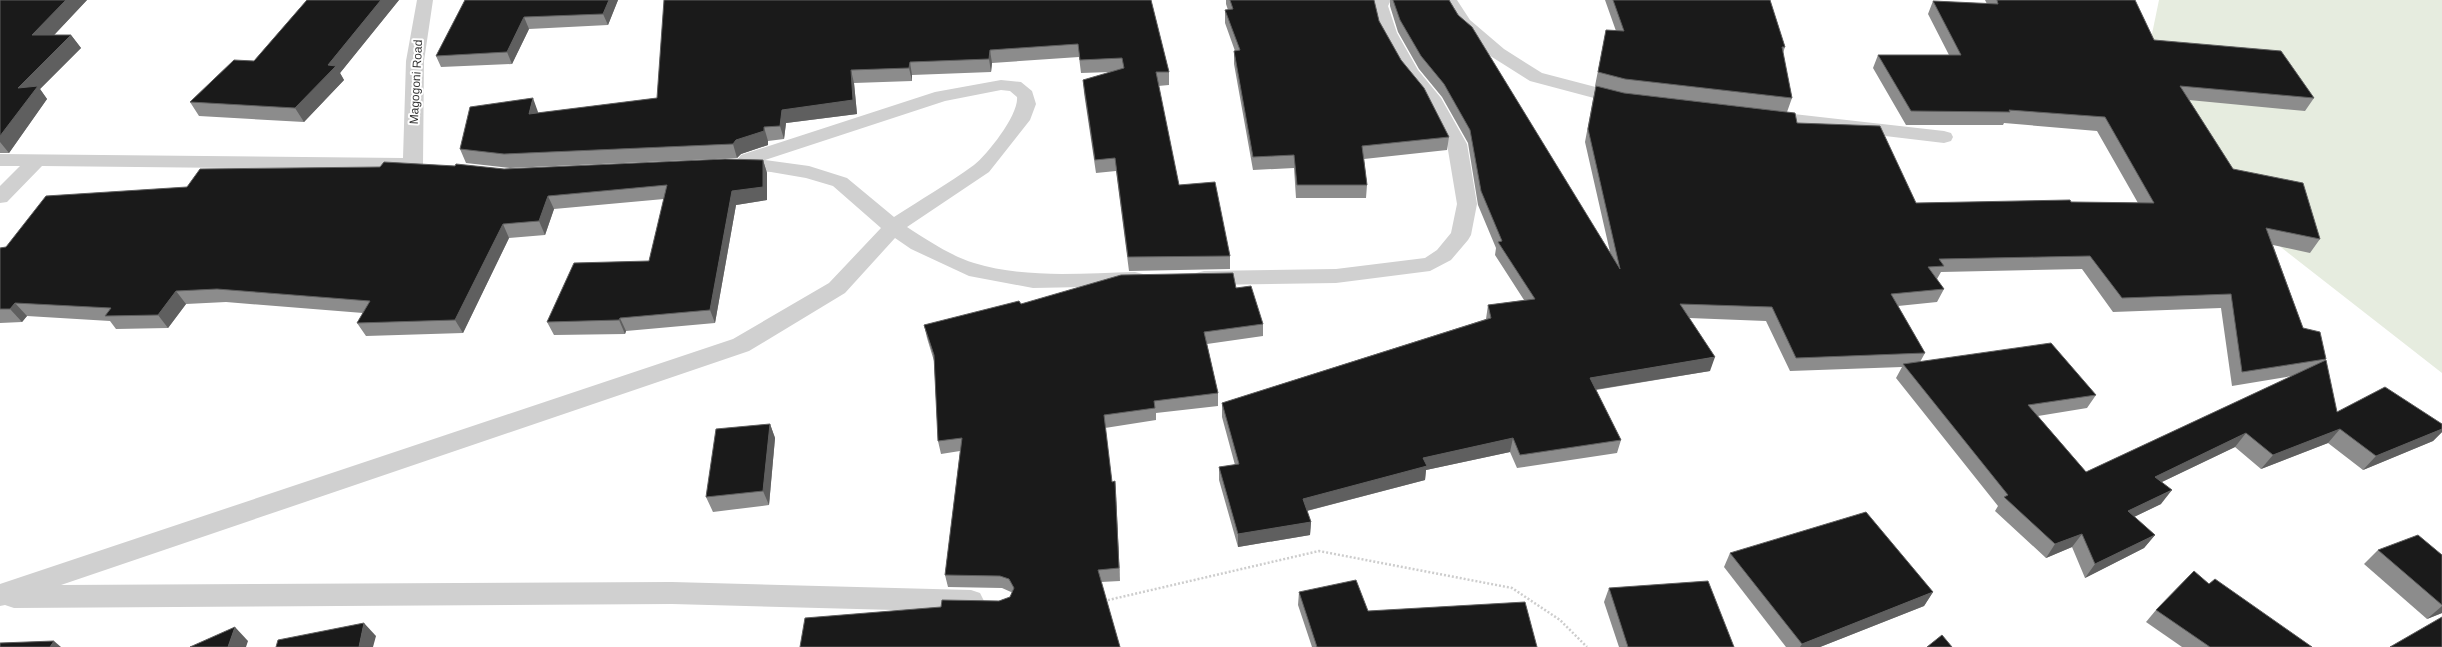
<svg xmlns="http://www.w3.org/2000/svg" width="2442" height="647" font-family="Helvetica,sans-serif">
  <rect width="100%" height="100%" fill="#fff"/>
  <polygon fill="#e6ecdf" points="2159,0 2442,0 2442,373 2132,131"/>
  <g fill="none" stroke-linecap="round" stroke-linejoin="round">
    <polyline stroke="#cdcdcd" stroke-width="2.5" stroke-dasharray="2 2" stroke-linecap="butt" points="1104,601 1319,551 1512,588 1560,620 1587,647"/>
    <g fill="#d0d0d0" fill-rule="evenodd">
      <polygon points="417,0 433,0 424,61 423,164 420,168 412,170 42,166 7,202 0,203 0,186 20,166 0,166 0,154 403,158 406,61"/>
      <polygon points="1375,0 1391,0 1388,6 1397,33 1418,70 1441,98 1467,144 1477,204 1471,235 1468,240 1451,260 1430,271 1336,283 1204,285 1196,283 1193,278 1196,273 1204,271 1336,269 1425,258 1437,250 1451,233 1457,204 1447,144 1424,100 1401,72 1379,33 1372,6"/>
      <polygon points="1441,0 1457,0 1470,20 1504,49 1542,73 1630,96 1633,100 1630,104 1624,106 1530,81 1492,57 1457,27"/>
      <path d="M1001 80 1021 82 1032 91 1036 104 1030 120 989 172 907 227C927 240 951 256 974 263 1026 279 1082 273 1135 272L1143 274 1146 279 1143 284 1135 286 1033 288 969 276 911 249 895 238 845 293 749 351 61 585 672 582 971 590 980 593 984 601 980 609 971 612 672 604 14 608 5 605 0 606V584L733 339 829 283 881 228 833 186 806 178 771 172 729 169 726 165 729 161 738 159 741 155 935 92ZM1001 90 1010 91 1017 97C1019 114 988 154 974 165 948 184 920 200 894 217L847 178 809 166 765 160 945 101Z"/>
      <polygon points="1767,111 1944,131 1951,133 1953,137 1951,141 1944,143 1760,121 1758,117 1760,113"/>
    </g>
  </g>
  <g fill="#8c8c8c" fill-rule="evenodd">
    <polygon points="0,0 87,0 54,35 71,35 81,48 40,89 47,99 9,153 0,153"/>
    <polygon points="307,0 399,0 340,73 344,80 304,122 199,116 190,102 254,61"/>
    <polygon points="465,0 618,0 608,25 529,29 512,64 441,67 436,56"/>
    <polygon points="1151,0 1169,72 1169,85 1158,86 1179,185 1230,256 1230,269 1129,271 1116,171 1096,173 1084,93 1083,80 1111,72 1081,73 1079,57 992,63 991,72 912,75 912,81 854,83 857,114 786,123 784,139 768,141 768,145 741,154 737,158 510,168 466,163 460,149 538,112 538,113 657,98"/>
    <polygon points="1226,0 1374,0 1379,21 1401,60 1449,137 1447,150 1364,159 1367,185 1366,198 1296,198 1294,168 1253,170 1234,64 1234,51 1235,51 1225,23 1225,10 1228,10 1226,4"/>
    <path d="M1390 0H1449L1610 252 1585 142 1593 99 1596 86 1624 93 1797 123 1916 203 2071 202 2138 203 2097 131 2004 123 2003 125H1906L1873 68 1878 55H1949L1928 14 1933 1 1987 4 1985 0H2135L2154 40 2314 98 2305 111 2189 100 2233 169 2320 239 2310 253 2273 245 2303 328 2326 359 2324 361 2337 412 2442 424V432L2433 441 2363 470 2328 443 2261 469 2235 447 2162 482 2161 504 2134 517 2155 535 2144 548 2085 578 2072 547 2046 558 1995 511 1998 506 1896 378 1902 367 1790 371 1766 321 1689 318 1710 371 1596 390 1621 440 1617 453 1517 468 1510 452 1426 470 1425 480 1307 511 1311 522 1310 535 1238 547 1219 480V467L1235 465 1222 417V403L1486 319 1488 305 1524 300 1495 255 1496 248 1478 205 1468 143 1442 97 1419 69 1398 32 1390 6ZM2082 269 2113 312 2221 308 2232 386 2292 376 2086 472 2038 416 2087 408 2096 395 1920 362 1925 353 1898 306 1937 302 1944 289 1936 279H1937L1941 272Z"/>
    <polygon points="1605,0 1770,0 1785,47 1783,53 1792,98 1787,112 1621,93 1595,86 1606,30 1616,31"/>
    <polygon points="763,160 767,173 767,200 736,205 715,323 626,331 625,334 554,335 547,322 649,261 664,199 554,209 545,235 509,238 463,333 366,336 357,323 363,313 226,302 186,304 168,328 116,329 110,321 27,316 22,322 0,323 0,248 6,247 504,169"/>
    <polygon points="1236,288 1263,324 1263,336 1207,344 1218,393 1218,406 1156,413 1156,420 1105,428 1112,482 1115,481 1120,581 1101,582 1120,647 941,607 999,601 1010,597 1012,592 1011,592 1002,588 948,587 945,575 960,451 941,454 938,441 934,361 927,338 924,325 1021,304"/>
    <polygon points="770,424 775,438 769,505 713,512 706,497"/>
    <polygon points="2378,550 2442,555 2442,613 2427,619 2364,564"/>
    <polygon points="1730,553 1933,592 1924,606 1820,647 1786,647 1724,567"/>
    <polygon points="2209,584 2312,647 2182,647 2146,622 2156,610"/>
    <polygon points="1609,588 1734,647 1619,647 1604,602"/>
    <polygon points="1299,592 1368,611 1537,647 1312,647 1298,605"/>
  </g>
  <g fill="#5f5f5f">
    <polygon points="66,0 87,0 41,49 32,35"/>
    <polygon points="381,0 399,0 340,73 344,80 304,122 295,108 328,65"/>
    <polygon points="609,0 618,0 608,25 603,14"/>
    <polygon points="524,17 529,29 512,64 507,52"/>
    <polygon points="71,35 81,48 40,89 47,99 9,153 0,142 0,136 18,88"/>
    <polygon points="990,50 992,63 991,72 989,59"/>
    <polygon points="910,62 912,75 912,81 909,68"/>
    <polygon points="851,70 854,83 857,114 786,123 784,139 780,126 782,110"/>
    <polygon points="533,98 538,112 535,127 529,114"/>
    <polygon points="764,127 768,141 768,145 741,154 737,158 733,144 736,140"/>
    <polygon points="763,160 767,173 767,200 736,205 715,323 710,310 732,191"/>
    <polygon points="548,196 554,209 545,235 539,221"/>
    <polygon points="503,224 509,238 463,333 455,320"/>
    <polygon points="176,291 186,304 168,328 158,315"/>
    <polygon points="15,303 27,316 22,322 10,309"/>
    <polygon points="620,318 626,331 625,334 619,320"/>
    <polygon points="1715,357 1710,371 1586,391 1590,378"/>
    <polygon points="770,424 775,438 769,505 763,491"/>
    <polygon points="2340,429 2328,443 2261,469 2273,455"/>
    <polygon points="2442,429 2442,432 2433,441 2363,470 2376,456"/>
    <polygon points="2246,433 2235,447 2145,490 2155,477"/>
    <polygon points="1513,438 1510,452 1426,470 1425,480 1302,512 1303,499 1423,458"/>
    <polygon points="1115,481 1116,494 1120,581 1119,568"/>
    <polygon points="2172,490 2161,504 2117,525 2128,511"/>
    <polygon points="1311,522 1310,535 1238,547 1238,534"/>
    <polygon points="2082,534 2072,547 2046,558 2055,544"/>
    <polygon points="2155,535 2144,548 2085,578 2095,564"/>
    <polygon points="1933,592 1924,606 1820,647 1800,647 1802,644"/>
    <polygon points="2442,606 2442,613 2427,619"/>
    <polygon points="364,623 376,636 373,647 359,647"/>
    <polygon points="235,627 248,641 246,647 228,647"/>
    <polygon points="54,641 61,647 50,647"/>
  </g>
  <g fill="#1a1a1a" stroke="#5f5f5f">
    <polygon points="0,0 66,0 32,35 71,35 18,88 38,86 0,136"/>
    <polygon points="307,0 381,0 328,65 336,66 295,108 190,102 234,60 254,61"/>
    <polygon points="465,0 609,0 603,14 524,17 507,52 436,56"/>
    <polygon points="664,0 1151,0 1169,72 1156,72 1179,185 1215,182 1230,256 1128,257 1115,158 1095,160 1083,80 1124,68 1122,58 1080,60 1078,44 990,50 989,59 910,62 909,68 851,70 853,100 782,110 780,126 764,127 764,131 736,140 733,144 504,154 460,149 470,107 533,98 529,114 657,98"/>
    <polygon points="1230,0 1374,0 1379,21 1401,60 1424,88 1449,137 1362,146 1367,185 1297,185 1294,155 1253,157 1234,51 1240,50 1225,10 1233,9"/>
    <polygon points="1393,0 1449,0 1458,15 1472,27 1620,269 1588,129 1596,86 1624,93 1795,113 1797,123 1880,126 1916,203 2070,200 2071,202 2154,203 2105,117 2009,110 2010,112 1911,111 1878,55 1961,55 1933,1 1998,4 1997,0 2135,0 2154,40 2281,51 2314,98 2180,86 2233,169 2303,183 2320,239 2266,228 2303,328 2320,332 2326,359 2242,372 2231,294 2122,298 2090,256 1939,259 1944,266 1928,267 1944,289 1891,294 1925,353 1796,358 1772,307 1680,304 1715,357 1590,378 1621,440 1520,455 1513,438 1423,458 1427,466 1303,499 1311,522 1238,534 1219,467 1239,464 1222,403 1491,318 1488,305 1535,299 1498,242 1502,241 1481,191 1470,130 1444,84 1421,56 1400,20"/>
    <polygon points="1613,0 1770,0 1785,47 1782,47 1792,98 1625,79 1598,72 1606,30 1624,31"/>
    <polygon points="725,159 763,160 763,187 732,191 710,310 620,318 619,320 547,322 574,263 649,261 667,185 548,196 539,221 503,224 455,320 357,323 370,301 217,289 176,291 158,315 105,316 111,308 15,303 10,309 0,309 0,248 6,247 46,196 187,187 200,169 380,167 384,162 455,166 456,164 504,169"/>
    <polygon points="1233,273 1236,288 1251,286 1263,324 1204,332 1218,393 1154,401 1155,408 1104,415 1112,482 1115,481 1119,568 1098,570 1120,647 800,647 805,618 941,607 942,600 999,601 1010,597 1014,588 1009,579 1000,576 945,575 962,438 938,441 934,355 924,325 1019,301 1021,304 1121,275"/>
    <polygon points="2051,343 2096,395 2028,405 2086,472 2326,360 2337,412 2385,387 2442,424 2442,429 2376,456 2340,429 2273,455 2246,433 2155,477 2172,490 2128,511 2155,535 2095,564 2082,534 2055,544 2004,497 2008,495 1903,364"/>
    <polygon points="770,424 763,491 706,497 716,429"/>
    <polygon points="1866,512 1933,592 1802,644 1730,553"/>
    <polygon points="2418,535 2442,555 2442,605 2378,550"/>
    <polygon points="2194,571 2209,584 2215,579 2312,647 2210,647 2156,610"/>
    <polygon points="1356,580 1368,611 1525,602 1537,647 1317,647 1299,592"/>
    <polygon points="1708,581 1734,647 1628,647 1609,588"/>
    <polygon points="2442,617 2442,647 2390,647"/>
    <polygon points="364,623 359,647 276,647 278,640"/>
    <polygon points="235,627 228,647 190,647"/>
    <polygon points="1942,635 1952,647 1927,647"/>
    <polygon points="54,641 50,647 0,647 0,643"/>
  </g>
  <g text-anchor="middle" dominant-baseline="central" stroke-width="4" stroke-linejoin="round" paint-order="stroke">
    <g font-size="12" fill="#333" stroke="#fff">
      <text transform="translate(416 82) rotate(-87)">Magogoni Road</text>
    </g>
  </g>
</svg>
